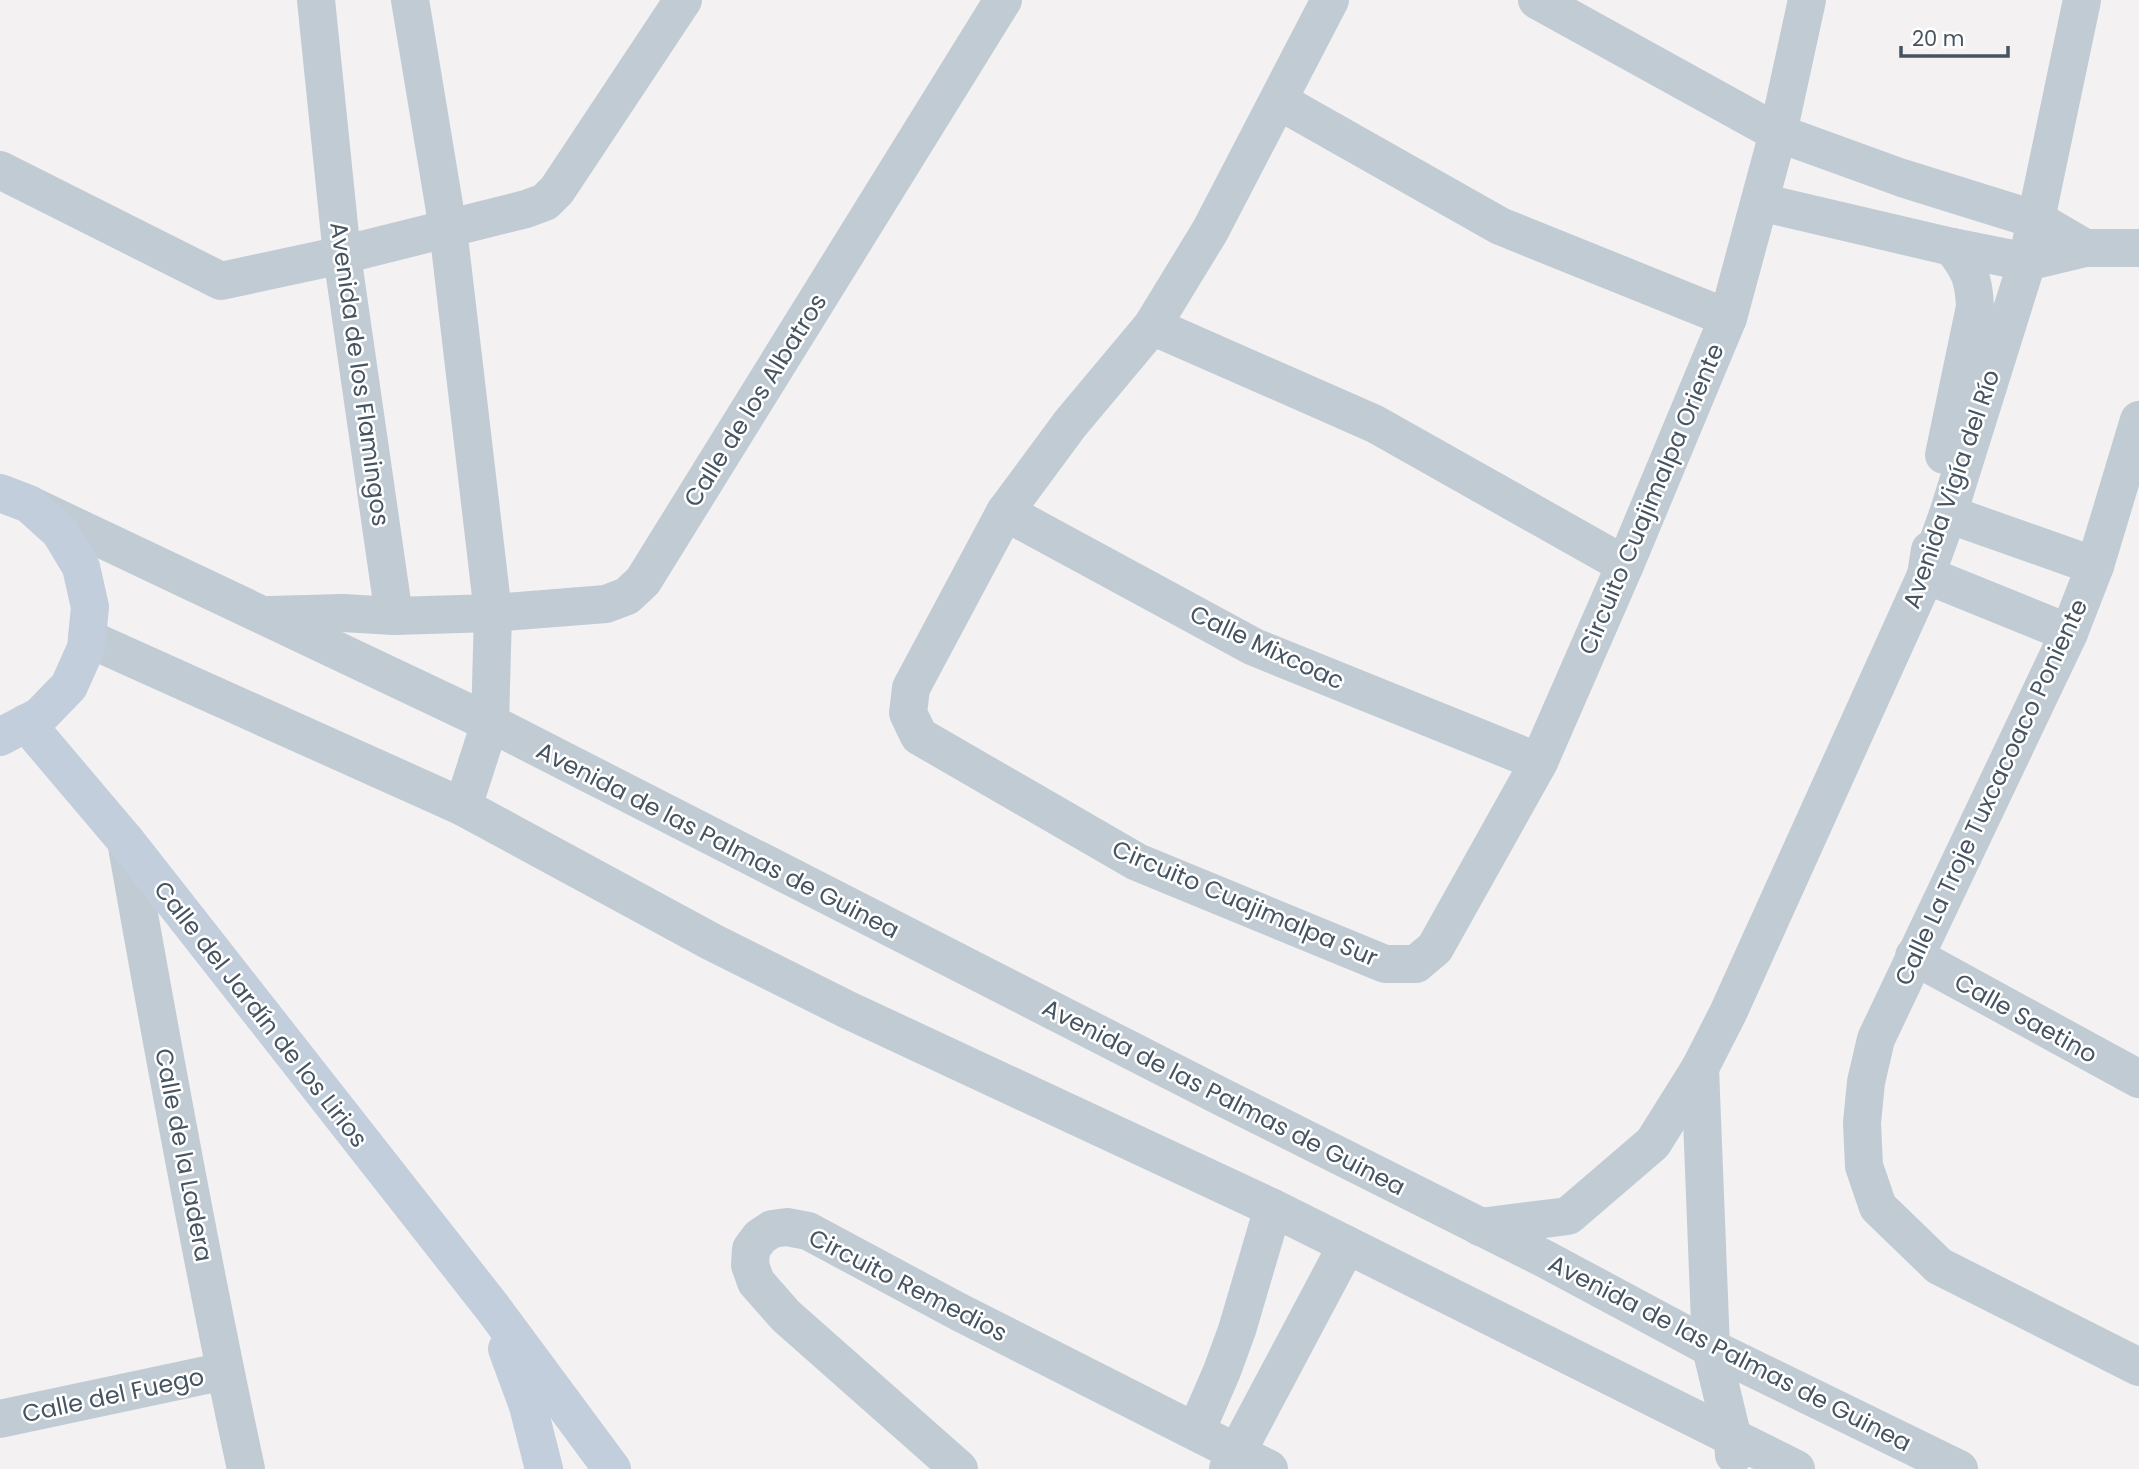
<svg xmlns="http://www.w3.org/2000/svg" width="2139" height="1469" font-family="Poppins,sans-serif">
  <rect width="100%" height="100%" fill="#f3f1f1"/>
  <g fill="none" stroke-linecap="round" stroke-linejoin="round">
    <g stroke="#c0cbd4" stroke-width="38">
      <polyline points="316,0 342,255 394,616"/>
      <polyline points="410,0 448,229 493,613 490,723 463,807"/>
      <polyline points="1330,0 1210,231 1152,326 1070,424 1005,512 911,688 908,713 919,736 1137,862 1385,964 1416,964 1435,948 1539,762 1625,565 1728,318 1778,133 1807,0"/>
      <polyline points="1537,0 1778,133 1902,178 2037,220 2085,248"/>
      <polyline points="1279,101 1500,226 1728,318"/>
      <polyline points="0,170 221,281 342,255 526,209 545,202 557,190 683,0"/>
      <polyline points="1760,202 1952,247 2027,262 2085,248 2139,248"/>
      <polyline points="1152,326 1375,424 1625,565"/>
      <polyline points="2139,420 2095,566 2069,633 1876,1039 1866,1082 1862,1123 1864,1166 1878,1207 1939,1266 2139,1367"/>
      <path d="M1944 455 1975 307C1974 279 1969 268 1952 247"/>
      <polyline points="32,506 490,723 1226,1099 1545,1259 1711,1348 1959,1469"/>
      <polyline points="1005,512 1254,647 1539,762"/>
      <polyline points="1948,514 2095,566"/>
      <polyline points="1930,550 1926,575 2069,633"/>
      <polyline points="269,615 343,613 394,616 493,613 606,604 627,596 643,581 1003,0"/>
      <polyline points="87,638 463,807 712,942 848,1010 1273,1208 1796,1469"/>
      <path d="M126 841C163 1051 201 1260 246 1469"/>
      <polyline points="1914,956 2139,1079"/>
      <polyline points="1700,1068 1711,1348 1733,1439 1734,1455"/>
      <polyline points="1480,1227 1568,1216 1653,1143 1700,1068 1728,1013 1926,575 1948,514 2027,262 2082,0"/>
      <polyline points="0,1419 225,1371"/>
      <polyline points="1196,1431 1222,1371 1237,1330 1273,1208"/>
      <polyline points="959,1469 786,1316 756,1282 750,1265 751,1249 760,1237 772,1229 787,1227 808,1231 959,1312 1269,1469"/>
      <polyline points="1228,1469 1347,1245"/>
    </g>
    <g stroke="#c2cedc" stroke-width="38">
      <polyline points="0,493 29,504 60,532 81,567 90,607 86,648 69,686 40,716 0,737"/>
      <polyline points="26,723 126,841 492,1307 612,1469"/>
      <polyline points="507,1349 528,1406 544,1469"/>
    </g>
  </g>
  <g text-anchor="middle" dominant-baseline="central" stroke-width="5" stroke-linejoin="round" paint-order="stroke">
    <g font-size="24" fill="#465461" stroke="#fff">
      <text transform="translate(360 374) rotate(82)">Avenida de los Flamingos</text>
      <text transform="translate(755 400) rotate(-58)">Calle de los Albatros</text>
      <text transform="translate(1951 489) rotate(-71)">Avenida Vigía del Río</text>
      <text transform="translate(1651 499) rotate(-67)">Circuito Cuajimalpa Oriente</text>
      <text transform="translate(1267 647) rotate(25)">Calle Mixcoac</text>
      <text transform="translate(1991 792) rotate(-65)">Calle La Troje Tuxcacoaco Poniente</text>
      <text transform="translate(718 840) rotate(27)">Avenida de las Palmas de Guinea</text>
      <text transform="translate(1245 903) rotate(23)">Circuito Cuajimalpa Sur</text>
      <text transform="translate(261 1014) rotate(52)">Calle del Jardín de los Lirios</text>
      <text transform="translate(2026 1018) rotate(29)">Calle Saetino</text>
      <text transform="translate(1224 1097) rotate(27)">Avenida de las Palmas de Guinea</text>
      <text transform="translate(184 1155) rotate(79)">Calle de la Ladera</text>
      <text transform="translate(908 1285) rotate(27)">Circuito Remedios</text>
      <text transform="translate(1730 1353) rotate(27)">Avenida de las Palmas de Guinea</text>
      <text transform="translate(113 1395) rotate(-12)">Calle del Fuego</text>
    </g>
  </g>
  <path d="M1901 46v10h107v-10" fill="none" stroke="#465461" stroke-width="3.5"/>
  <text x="1912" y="46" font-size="21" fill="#465461" stroke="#ffffff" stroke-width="5" paint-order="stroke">20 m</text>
</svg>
